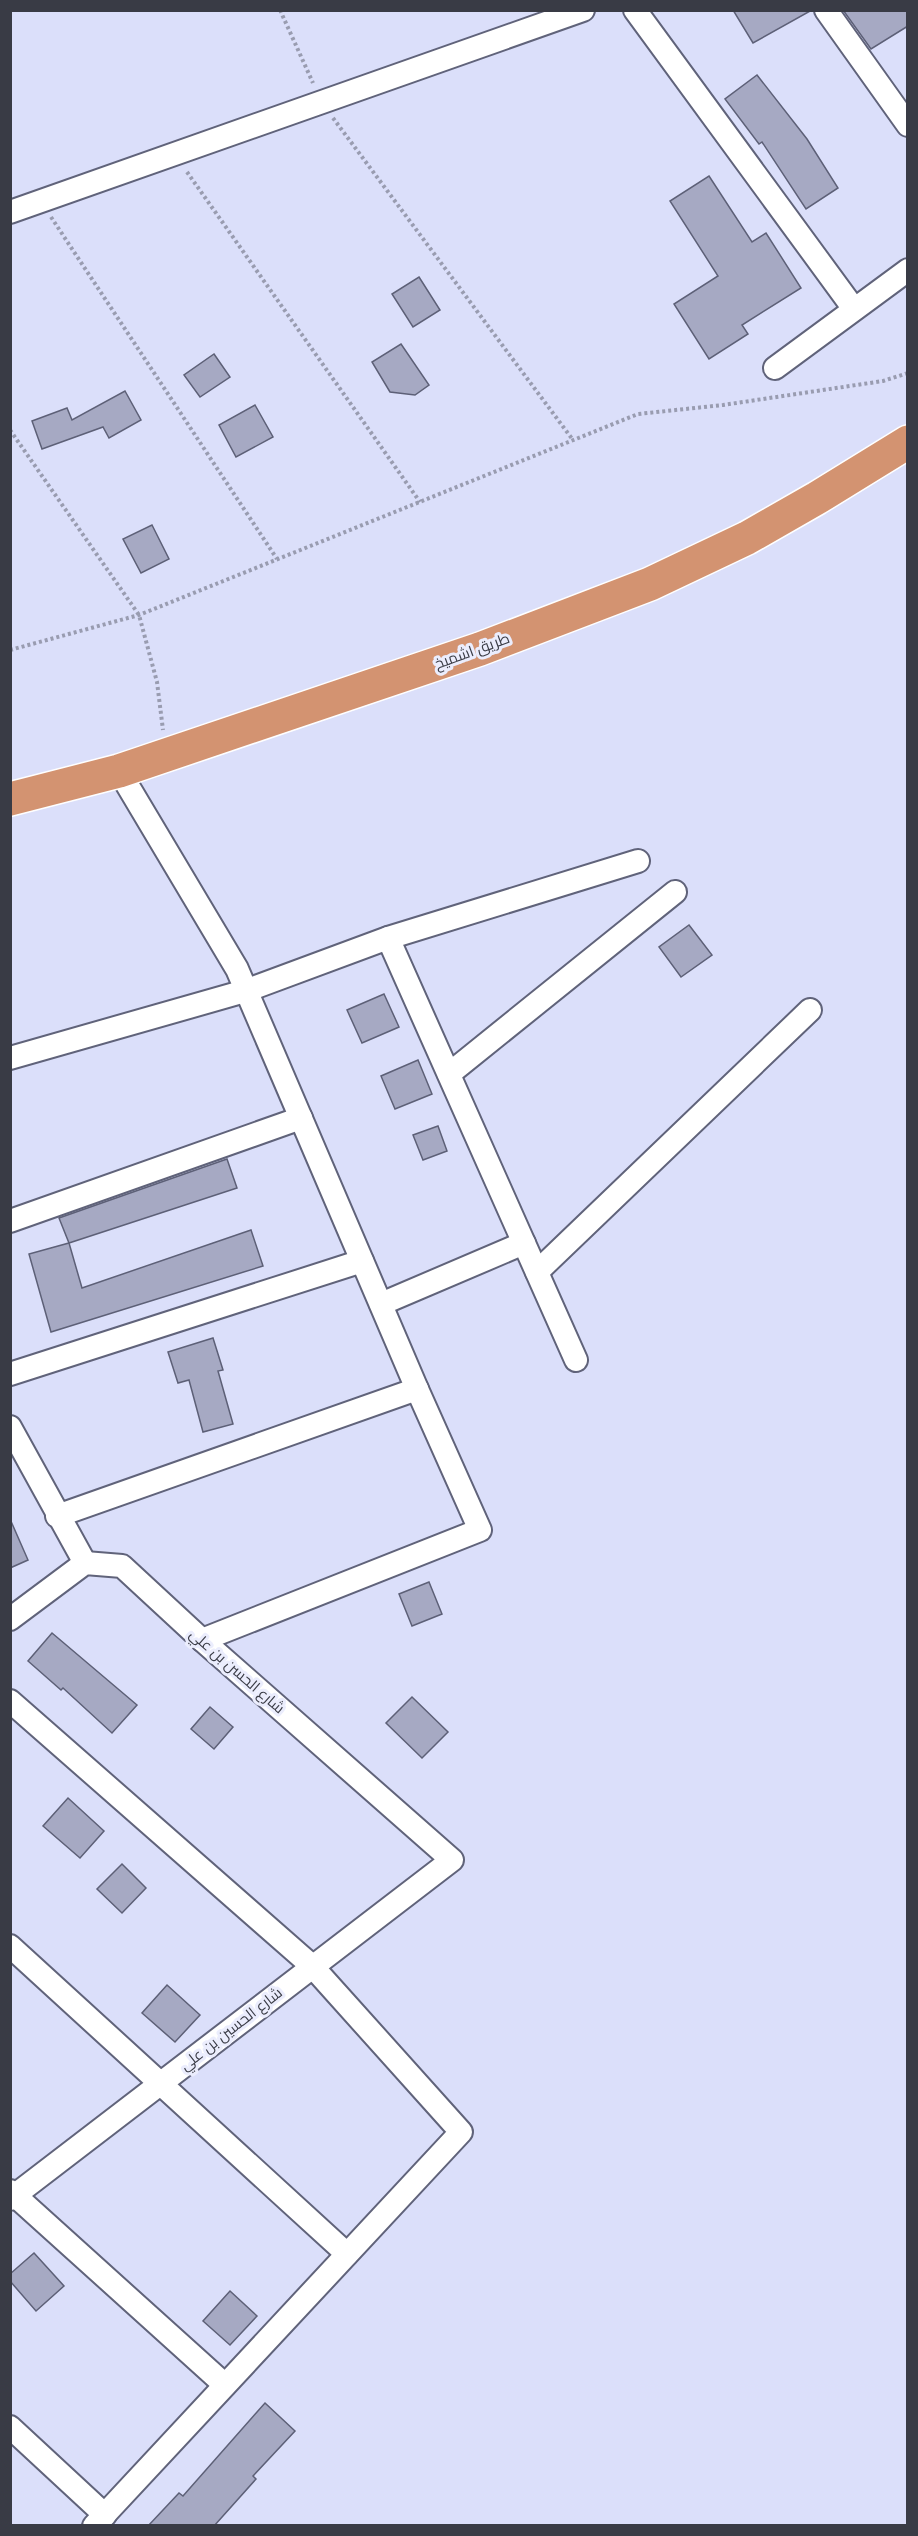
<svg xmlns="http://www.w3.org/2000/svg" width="918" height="2536" font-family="'Nunito Sans',Cairo,sans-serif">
  <rect width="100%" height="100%" fill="#dbdffa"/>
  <g fill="#a6a9c3" stroke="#5d6077" stroke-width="1.5">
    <polygon points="733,10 812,10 753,43"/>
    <polygon points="843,10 908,10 908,26 871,49"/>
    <polygon points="757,75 807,139 838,188 806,209 762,142 759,144 725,99"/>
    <polygon points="709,176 752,242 766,233 801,288 742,325 748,334 709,359 674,304 718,276 670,201"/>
    <polygon points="419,277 440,310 413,327 392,294"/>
    <polygon points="401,344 429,385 415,395 390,392 372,362"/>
    <polygon points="214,354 230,377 200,397 184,375"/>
    <polygon points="125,391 141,420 109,438 103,427 42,449 32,421 67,408 72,420"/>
    <polygon points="255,405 273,437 236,457 219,425"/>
    <polygon points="152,525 169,559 141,573 123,539"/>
    <polygon points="689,925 712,955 681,977 659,947"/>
    <polygon points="384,994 399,1027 362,1043 347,1010"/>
    <polygon points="418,1060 432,1094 395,1109 381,1076"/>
    <polygon points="438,1126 447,1151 423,1160 413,1135"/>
    <polygon points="227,1159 237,1188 69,1243 59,1218"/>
    <polygon points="251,1230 263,1266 51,1332 29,1254 69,1243 82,1288"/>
    <polygon points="213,1338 223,1370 218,1371 233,1424 203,1432 189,1380 178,1383 168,1352"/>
    <polygon points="10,1519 28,1560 10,1568"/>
    <polygon points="429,1582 442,1614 412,1626 399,1594"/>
    <polygon points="52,1633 137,1705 112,1733 63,1688 61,1690 28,1661"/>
    <polygon points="412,1697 448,1732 422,1758 386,1723"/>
    <polygon points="210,1707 233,1727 214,1749 191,1729"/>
    <polygon points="68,1798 104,1831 80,1858 43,1826"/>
    <polygon points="122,1864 146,1888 122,1913 97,1889"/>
    <polygon points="167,1985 200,2015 175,2042 142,2013"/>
    <polygon points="34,2253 64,2286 36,2311 10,2281 10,2274"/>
    <polygon points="230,2291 257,2316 230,2345 203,2321"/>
    <polygon points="265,2403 295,2431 253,2476 256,2479 214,2526 148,2526 179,2493 183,2496"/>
  </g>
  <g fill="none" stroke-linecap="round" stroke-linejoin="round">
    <defs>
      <g id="minor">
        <polyline points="635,10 854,309"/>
        <polyline points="826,10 908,125"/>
        <polyline points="10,212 583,10"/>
        <polyline points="775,368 908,270"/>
        <polyline points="119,771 237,969 417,1389 480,1530 202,1640"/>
        <polyline points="388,938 576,1360"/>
        <polyline points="10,1058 245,991 388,938 638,861"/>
        <polyline points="449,1074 675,892"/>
        <polyline points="10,1221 301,1118"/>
        <polyline points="537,1272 810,1010"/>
        <polyline points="381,1304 524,1243"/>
        <polyline points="10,1374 362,1261"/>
        <polyline points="10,1427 85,1563"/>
        <polyline points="57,1516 417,1389"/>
        <polyline points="10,1619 85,1563 122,1566 202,1640 452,1860 10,2199"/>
        <polyline points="10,1701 312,1966 461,2132 94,2526"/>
        <polyline points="10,1946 347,2254"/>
        <polyline points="10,2191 225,2385"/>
        <polyline points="10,2427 105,2515"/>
      </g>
      <polyline id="highway" points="10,799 119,771 480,649 650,584 747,538 817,498 908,442"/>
    </defs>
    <use href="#minor" stroke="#60637a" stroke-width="26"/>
    <use href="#highway" stroke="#fff" stroke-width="36"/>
    <g stroke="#999cb0" stroke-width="4" stroke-dasharray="3 3" stroke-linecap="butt">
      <polyline points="280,10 313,83"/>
      <polyline points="333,118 573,440"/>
      <polyline points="187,172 420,502"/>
      <polyline points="51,217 277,559"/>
      <polyline points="10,430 139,615 157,682 163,730"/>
      <polyline points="10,650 139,615 638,414 723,405 883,381 908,373"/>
    </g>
    <use href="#minor" stroke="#fff" stroke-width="22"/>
    <use href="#highway" stroke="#d39371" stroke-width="33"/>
  </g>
  <g text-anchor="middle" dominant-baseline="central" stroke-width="6" stroke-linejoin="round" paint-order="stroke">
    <g font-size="15" fill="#393b45" stroke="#ebedfd">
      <text transform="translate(472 651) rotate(-20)">طريق اشميخ</text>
      <text transform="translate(237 1671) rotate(41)">شارع الحسن بن علي</text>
      <text transform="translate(231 2029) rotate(-38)">شارع الحسين بن علي</text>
    </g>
  </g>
  <rect width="918" height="2536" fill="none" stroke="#393b45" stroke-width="24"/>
</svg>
